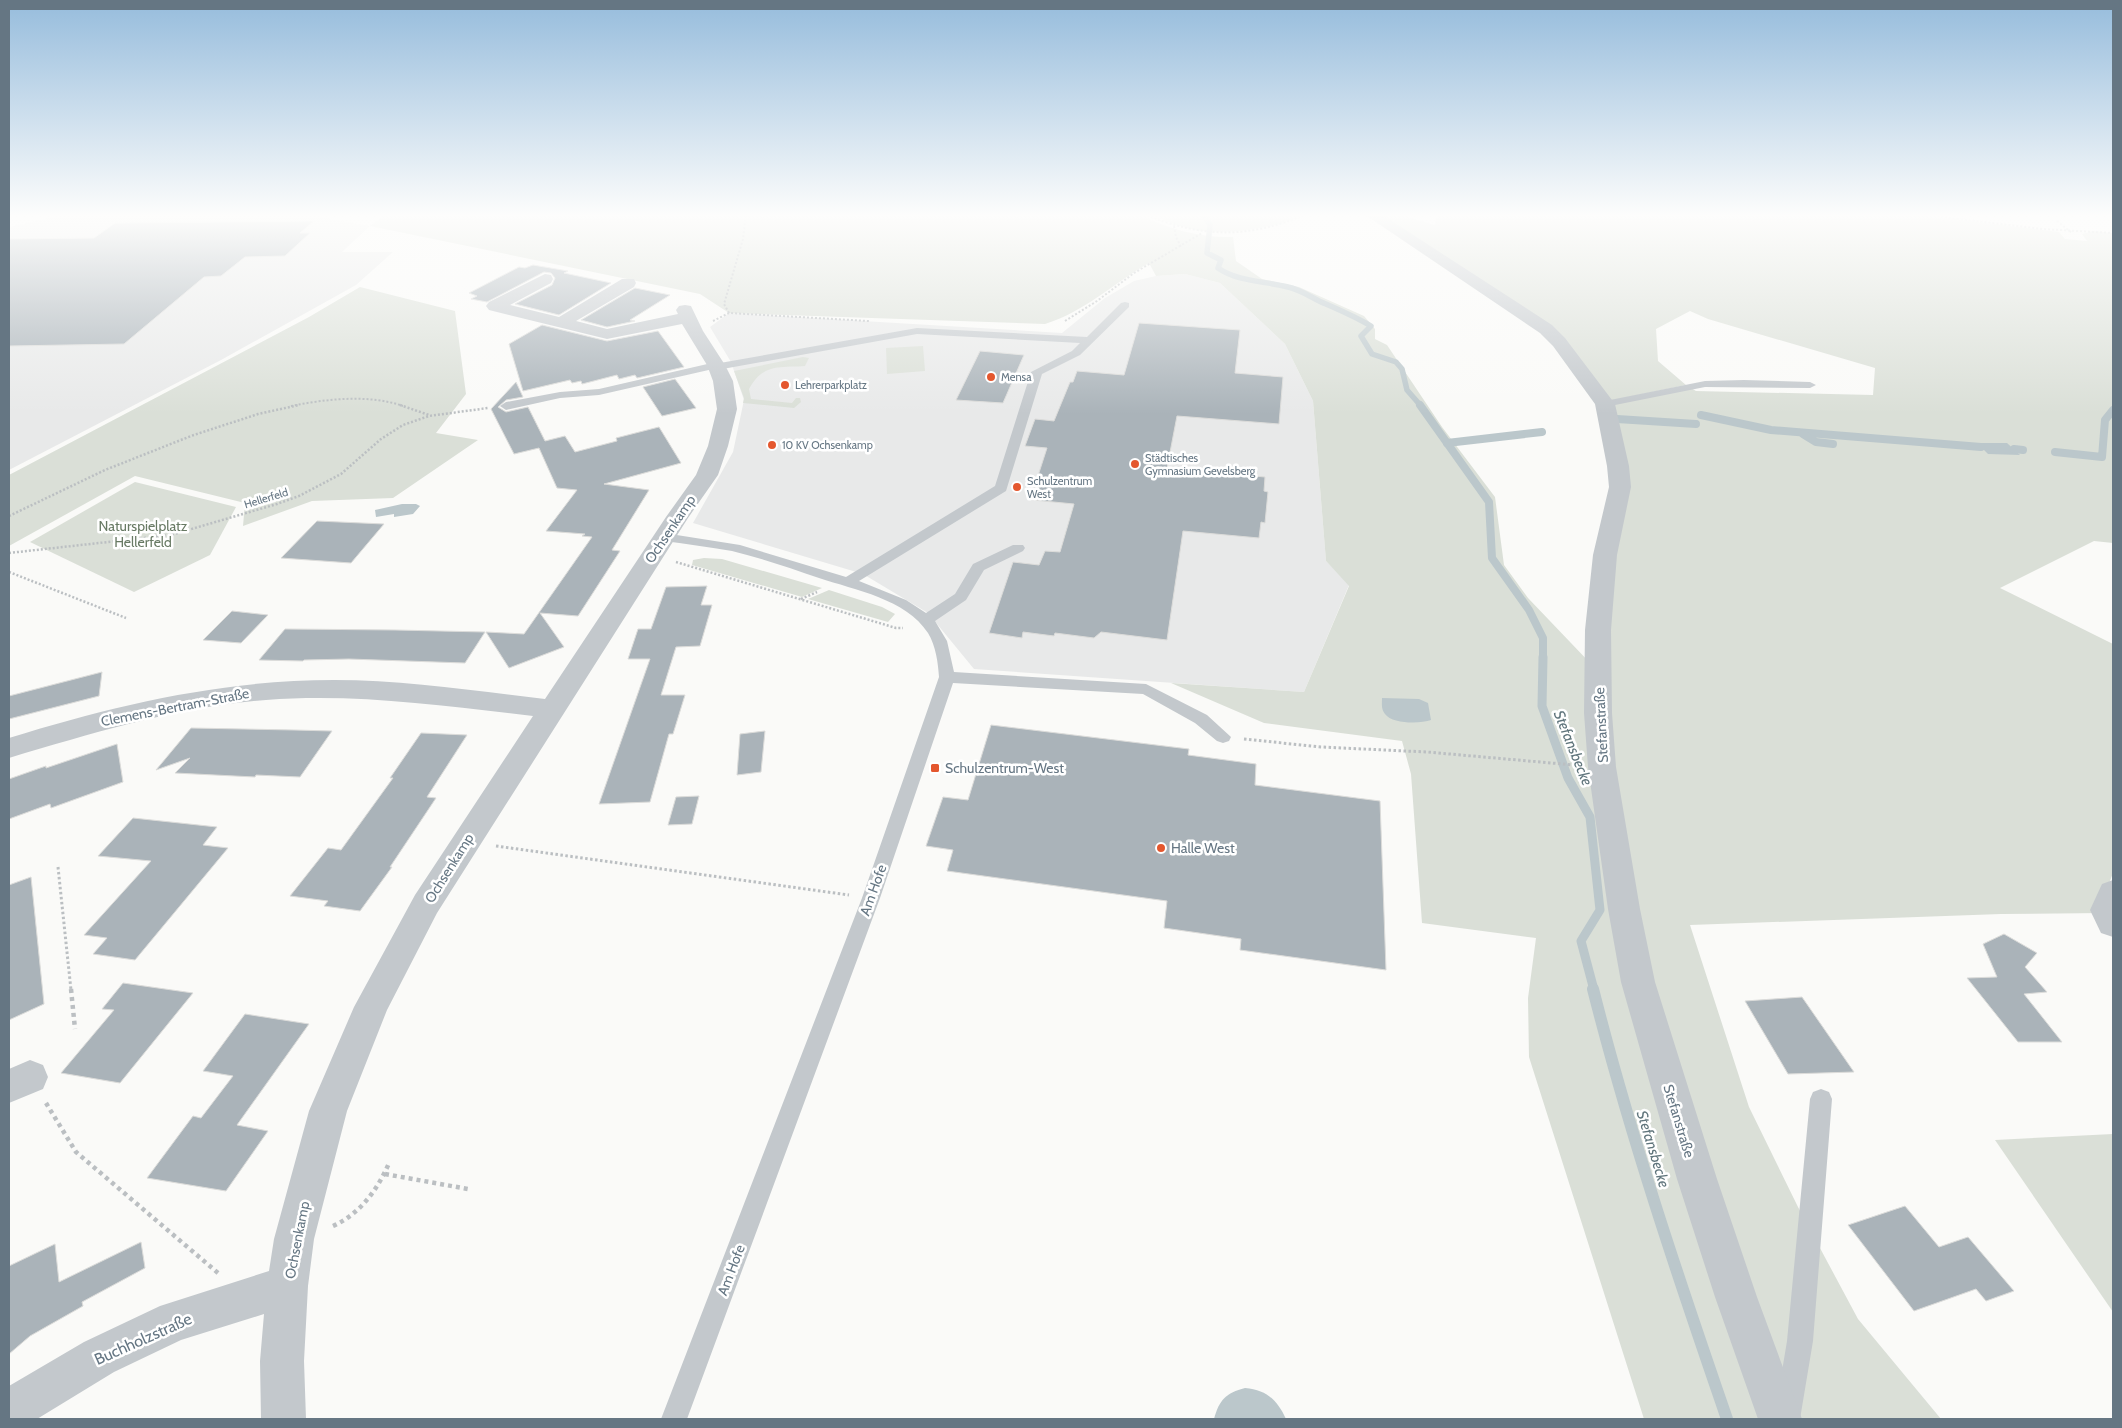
<svg xmlns="http://www.w3.org/2000/svg" width="2122" height="1428" font-family="Cabin,sans-serif">
  <rect width="100%" height="100%" fill="#fafaf8"/>
  <g fill="#e8e9e9">
    <polygon points="67,214 301,214 370,226 342,252 393,252 356,285 221,360 9,470 9,227"/>
    <polygon points="1185,274 1220,283 1285,344 1313,401 1326,561 1349,585 1304,692 974,669 928,613 863,574 693,523 733,452 744,400 731,362 710,327 729,313 1062,333 1105,298 1134,281 1156,276"/>
  </g>
  <g fill="#dadfd7">
    <path d="M385 214H1139C1167 229 1201 238 1233 237L1236 261 1262 279 1299 287 1364 316 1375 329V339L1387 345 1442 427 1495 497 1504 565 1528 598 1592 665 1615 480 1611 405 1691 388 1696 391 1873 395 1875 368 1708 319 1690 311 1656 329 1658 361 1686 385 1609 401 1556 332 1375 214H1397L1435 225 1436 214H1912L2051 231 2059 232 2065 239 2087 241 2082 234 2093 231 2113 233V543L2094 541 2000 588 2113 644V873L2100 907 2104 913 2001 914 1690 925 1749 1107 1798 1207 1858 1319 1941 1419H1644L1529 1057 1528 998 1536 938 1422 923 1411 774 1402 741 1264 723 1171 683 1304 692 1349 586 1326 561 1313 401 1285 344 1220 283 1185 274 1156 276 1149 263C1114 283 1084 312 1045 324L729 313 700 294 370 226Z"/>
    <path d="M1148 214H1304C1272 229 1231 235 1197 230 1180 227 1164 220 1148 214Z"/>
    <polygon points="360,287 455,311 466,394 436,433 478,440 393,498 312,501 243,526 245,503 135,476 9,546 9,475 309,317"/>
    <polygon points="923,346 925,371 887,374 886,348"/>
    <path d="M803 357 809 358 805 366C779 368 763 363 749 389L751 399 792 403 796 398H800L801 402 794 408 743 403 744 398 734 371Z"/>
    <polygon points="135,482 236,507 210,555 134,592 30,542"/>
    <polygon points="704,558 722,559 822,588 802,597 692,565 693,560"/>
    <polygon points="829,590 882,607 895,614 888,622 808,599"/>
    <polygon points="2113,1134 2113,1312 1995,1140"/>
  </g>
  <g fill="#bbc7cb">
    <polygon points="1977,443 2007,443 2020,455 1988,454"/>
    <polygon points="402,504 416,504 420,506 413,514 394,517 394,514 376,517 375,510"/>
    <path d="M1382 698 1419 699 1428 703 1431 720C1420 724 1392 724 1385 714 1381 709 1382 704 1382 698Z"/>
    <path d="M1245 1388C1267 1390 1277 1400 1286 1419H1214C1219 1400 1226 1393 1245 1388Z"/>
  </g>
  <g fill="none" stroke-linecap="round" stroke-linejoin="round">
    <path stroke="#bbc7cb" stroke-width="5.5" d="M1203 214 1210 225 1207 253 1221 260 1218 268C1238 282 1265 281 1288 287 1302 290 1313 299 1326 304 1342 311 1356 317 1371 326L1361 336 1372 354 1396 362 1402 369 1407 390 1421 406"/>
    <g stroke="#bbc7cb" stroke-width="8">
      <polyline points="1420,405 1489,502 1492,558 1529,610 1543,638 1543,658"/>
      <polyline points="1701,415 1771,430 1981,447"/>
      <polyline points="1617,419 1696,424"/>
      <polyline points="1803,434 1816,442 1833,444"/>
      <polyline points="1447,443 1542,432"/>
      <polyline points="2014,449 2023,450"/>
      <polyline points="2055,452 2102,457 2105,420 2113,410"/>
    </g>
    <polyline stroke="#bbc7cb" stroke-width="9" points="1543,657 1542,706 1568,778 1590,817 1600,910 1581,941 1594,990"/>
    <path stroke="#bbc7cb" stroke-width="12" d="M1593 989C1630 1135 1678 1277 1727 1419"/>
  </g>
  <g fill="#aab3b9" stroke="#dcdcda">
    <polygon points="314,221 300,233 310,233 285,256 245,257 221,276 204,277 124,344 9,346 9,239 94,238 115,223"/>
    <polygon points="533,265 568,271 564,273 611,283 559,315 515,304 552,285 555,278 551,273 544,272 487,302 471,299 477,296 469,293 519,267 525,268"/>
    <polygon points="635,288 670,295 630,320 635,321 607,327 581,320"/>
    <polygon points="1139,323 1240,330 1235,373 1283,377 1279,424 1177,416 1167,468 1265,477 1264,491 1268,492 1265,523 1261,522 1259,538 1183,531 1167,640 1101,632 1094,638 1055,633 1054,636 1023,632 1022,638 989,633 1013,562 1039,565 1045,551 1060,552 1074,504 1033,500 1039,486 1035,485 1047,448 1025,446 1035,419 1054,421 1070,382 1073,382 1077,371 1124,375"/>
    <polygon points="542,325 607,341 658,331 684,367 637,378 635,375 619,379 617,375 582,384 581,381 572,383 570,380 523,391 509,344"/>
    <polygon points="980,351 1024,355 1003,403 956,400"/>
    <polygon points="675,379 696,408 662,416 643,387"/>
    <polygon points="516,382 523,397 506,400 498,407 506,412 528,407 545,441 565,436 575,452 617,441 616,438 659,427 681,463 604,484 649,490 612,550 620,551 578,616 540,613 564,647 509,668 486,632 524,634 592,537 582,536 585,534 546,531 577,490 557,488 539,448 514,454 491,409"/>
    <polygon points="317,521 384,524 351,563 281,558"/>
    <polygon points="707,586 701,605 712,605 700,646 676,647 661,695 685,695 673,734 669,734 650,802 599,804 650,659 628,659 638,629 651,629 666,587"/>
    <polygon points="232,611 268,615 241,643 203,640"/>
    <polygon points="285,629 395,630 485,632 465,663 349,659 304,660 303,661 259,660"/>
    <polygon points="102,672 99,696 9,719 9,696"/>
    <polygon points="991,725 1189,749 1188,755 1256,764 1255,785 1380,801 1386,970 1240,950 1241,939 1164,928 1167,901 947,871 953,850 926,846 943,797 968,800"/>
    <polygon points="191,728 294,730 332,731 300,777 256,775 255,777 175,773 190,758 156,770"/>
    <polygon points="765,731 761,772 737,775 740,734"/>
    <polygon points="421,733 467,735 427,797 436,798 390,867 392,867 360,911 324,906 328,901 290,896 328,848 341,850 393,778 390,778"/>
    <polygon points="117,744 123,782 51,808 50,804 9,819 9,779 46,766 46,768"/>
    <polygon points="699,796 692,824 668,825 676,797"/>
    <polygon points="133,818 217,827 203,845 228,848 135,960 93,954 107,938 84,935 151,861 98,856"/>
    <polygon points="31,877 44,1004 9,1020 9,885"/>
    <polygon points="2004,934 2037,953 2025,967 2047,992 2024,994 2062,1042 2018,1042 1967,978 1997,977 1983,944"/>
    <polygon points="123,983 193,993 120,1083 61,1073 114,1010 102,1009"/>
    <polygon points="1802,997 1854,1072 1788,1074 1745,1001"/>
    <polygon points="245,1014 309,1024 237,1125 268,1131 226,1191 147,1178 193,1116 201,1118 233,1076 203,1071"/>
    <polygon points="1905,1206 1939,1247 1968,1237 2014,1291 1986,1301 1976,1289 1914,1311 1848,1225"/>
    <polygon points="141,1242 145,1268 82,1302 83,1306 30,1336 9,1354 9,1266 55,1244 59,1282"/>
  </g>
  <g fill="none" stroke-linecap="round" stroke-linejoin="round">
    <g stroke="#bbbfc2" stroke-width="2" stroke-dasharray="2 2" stroke-linecap="butt">
      <path d="M1143 214C1203 238 1247 239 1307 214"/>
      <polyline points="1917,214 2043,229 2113,233"/>
      <polyline points="2057,221 2072,233"/>
      <polyline points="1174,226 1176,237 1181,247"/>
      <polyline points="729,313 724,304 743,239 746,214"/>
      <polyline points="713,321 729,313 869,321"/>
      <polyline points="1065,321 1097,301 1134,273 1202,233"/>
      <path d="M291 406C326 399 369 394 403 406"/>
    </g>
    <g stroke="#bbbfc2" stroke-width="2.5" stroke-dasharray="2 2" stroke-linecap="butt">
      <polyline points="400,405 429,415"/>
      <polyline points="9,516 105,470 191,436 258,414 299,405"/>
      <polyline points="9,553 171,535 277,504 299,496 341,474 381,439 403,425 429,416 488,408"/>
      <polyline points="676,562 896,628 903,628"/>
      <polyline points="9,572 126,618"/>
      <polyline points="801,599 817,592"/>
    </g>
    <g stroke="#bbbfc2" stroke-width="3" stroke-dasharray="2.5 2.5" stroke-linecap="butt">
      <polyline points="1244,739 1321,747 1427,752 1574,765"/>
      <polyline points="496,846 849,895"/>
      <polyline points="58,867 71,990"/>
    </g>
    <g stroke="#bbbfc2" stroke-width="4.5" stroke-dasharray="4 4" stroke-linecap="butt">
      <polyline points="71,989 75,1029"/>
      <polyline points="46,1103 76,1152 218,1273"/>
      <polyline points="385,1174 468,1189"/>
      <path d="M333 1226C360 1214 378 1189 389 1163"/>
    </g>
    <g fill="#c3c8cc" fill-rule="evenodd">
      <path d="M1125 302 1129 303V307L1080 355 1042 374 1006 491 859 581 906 600 926 613 955 594 973 564 1013 545H1023L1025 548 1023 551 984 570 966 600 935 621 947 641 954 672 1146 684 1207 715 1231 737 1229 741 1223 743 1217 741 1195 723 1143 694 953 683 880 898 687 1419H661L862 898 939 677C938 663 936 646 928 633 906 599 855 590 819 578 790 568 761 558 732 551 709 547 687 544 664 541L657 537 664 533 740 545 846 577 995 486 1031 372 1072 351 1080 343 917 334 717 370 713 369 599 395 560 398 506 410 500 406 506 402 560 392 599 389 716 362 720 363 917 328 1087 337 1121 303Z"/>
      <polygon points="1744,380 1810,382 1816,385 1810,388 1705,387 1605,407 1599,404 1605,401 1705,381"/>
      <polygon points="1821,1089 1829,1092 1832,1099 1813,1341 1800,1419 1774,1419 1787,1341 1810,1099 1813,1092"/>
    </g>
    <g fill="#c3c8cc" fill-rule="evenodd">
      <polygon points="1364,214 1381,214 1552,325 1565,338 1615,404 1629,466 1631,487 1617,555 1611,630 1612,713 1616,767 1640,909 1655,982 1717,1179 1757,1297 1802,1419 1758,1419 1715,1297 1677,1179 1621,982 1608,909 1588,767 1584,713 1585,630 1593,555 1609,487 1607,466 1595,404 1553,346 1540,333"/>
      <path d="M545 274 551 275 553 279 551 283 510 305 559 317 622 279H634L636 283 634 287 576 321 607 329 678 314 676 310 679 306 685 305 691 306 703 331 725 365 733 381 737 409 728 446 718 475 688 518 437 913 387 1010 347 1111 314 1239 308 1286 304 1361 306 1419H261L260 1361 264 1314 181 1340 114 1372 37 1419H9V1386L84 1342 160 1306 269 1271 274 1239 309 1111 354 1007 415 895 533 716C445 706 356 693 266 700 177 707 94 733 9 758V738C115 705 222 680 334 680 405 680 475 691 545 699L666 517 696 475 708 446 717 409 713 381 707 365 682 324 607 339 489 310 486 306 489 302Z"/>
      <polygon points="2113,880 2113,937 2101,933 2090,910 2102,884"/>
      <polygon points="30,1060 43,1065 48,1077 43,1089 9,1103 9,1069"/>
    </g>
  </g>
  <linearGradient id="sky" x2="0" y2="1"><stop stop-color="#96bcdc"/><stop offset="0.52" stop-color="#fdfdfc"/><stop offset="1" stop-color="#fdfdfc" stop-opacity="0"/></linearGradient>
  <rect width="2122" height="414" fill="url(#sky)"/>
  <g fill="#e4572e" stroke="#fff" stroke-width="2">
    <circle cx="991" cy="377" r="5"/>
    <circle cx="785" cy="385" r="5"/>
    <circle cx="772" cy="445" r="5"/>
    <circle cx="1135" cy="464" r="5"/>
    <circle cx="1017" cy="487" r="5"/>
    <rect x="930" y="763" width="10" height="10" rx="2.5"/>
    <circle cx="1161" cy="848" r="5"/>
  </g>
  <g text-anchor="middle" dominant-baseline="central" stroke-width="5" stroke-linejoin="round" paint-order="stroke">
    <g font-size="11" fill="#657683" stroke="#fff" text-anchor="start">
      <text x="1001" y="377">Mensa</text>
      <text x="795" y="385">Lehrerparkplatz</text>
      <text x="782" y="445">10 KV Ochsenkamp</text>
      <text x="1145" y="458">Städtisches<tspan x="1145" dy="13">Gymnasium Gevelsberg</tspan></text>
      <text x="1027" y="481">Schulzentrum<tspan x="1027" dy="13">West</tspan></text>
    </g>
    <g font-size="11" fill="#657683" stroke="#fff">
      <text transform="translate(266 498) rotate(-17)">Hellerfeld</text>
    </g>
    <g font-size="14" fill="#687a64" stroke="#fff">
      <text x="143" y="526">Naturspielplatz<tspan x="143" dy="16">Hellerfeld</tspan></text>
    </g>
    <g font-size="14" fill="#657683" stroke="#fff">
      <text transform="translate(670 529) rotate(-56)">Ochsenkamp</text>
      <text transform="translate(175 707) rotate(-11)">Clemens-Bertram-Straße</text>
      <text transform="translate(1601 725) rotate(-93)">Stefanstraße</text>
      <text transform="translate(449 868) rotate(-58)">Ochsenkamp</text>
      <text transform="translate(873 890) rotate(-70)">Am Hofe</text>
      <text transform="translate(1679 1121) rotate(73)">Stefanstraße</text>
      <text transform="translate(297 1240) rotate(-79)">Ochsenkamp</text>
      <text transform="translate(731 1270) rotate(-69)">Am Hofe</text>
    </g>
    <g font-size="14" fill="#657683" stroke="#fff" text-anchor="start">
      <text x="945" y="768">Schulzentrum-West</text>
      <text x="1171" y="848">Halle West</text>
    </g>
    <g font-size="15" font-style="italic" fill="#60757c" stroke="#fff">
      <text transform="translate(1573 748) rotate(68)">Stefansbecke</text>
      <text transform="translate(1653 1149) rotate(73)">Stefansbecke</text>
    </g>
    <g font-size="16" fill="#657683" stroke="#fff">
      <text transform="translate(143 1339) rotate(-24)">Buchholzstraße</text>
    </g>
  </g>
  <rect width="2122" height="1428" fill="none" stroke="#657683" stroke-width="20"/>
</svg>
